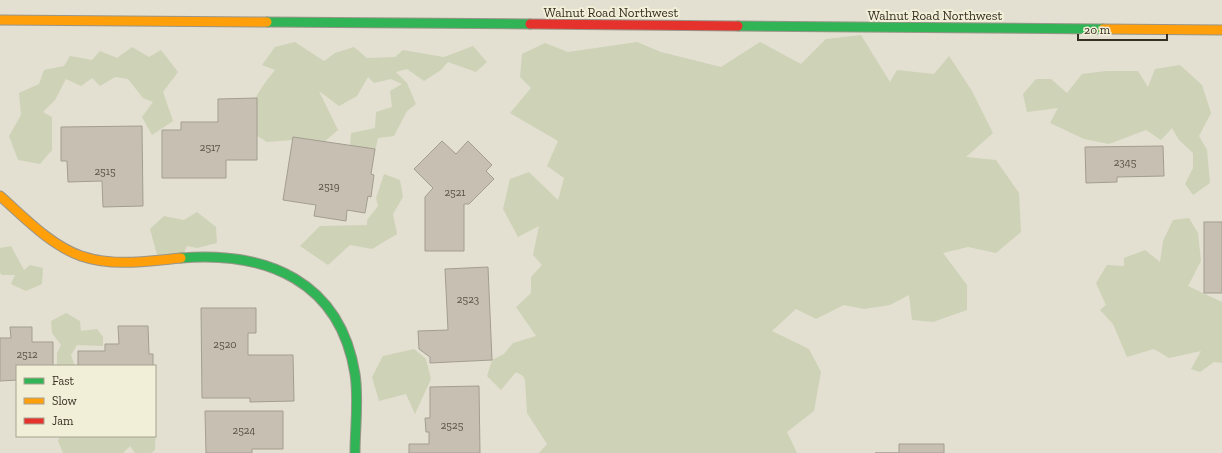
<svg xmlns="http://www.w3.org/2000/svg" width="1222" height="453" font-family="'Zilla Slab',serif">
  <rect width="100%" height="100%" fill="#e3e0d1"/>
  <g fill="#ced2b6">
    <polygon points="861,35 890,82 897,70 934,74 949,56 972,91 993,133 966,157 996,160 1019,193 1021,232 996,253 968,247 943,253 967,285 967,310 933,322 912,320 909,295 890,305 864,309 844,305 816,319 796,309 772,331 809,349 821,372 814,411 787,432 797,453 539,453 547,444 527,413 525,380 523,376 516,372 501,390 487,376 492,360 504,354 513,343 536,336 516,307 531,293 531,277 542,265 533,255 539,226 518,237 503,209 510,179 529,172 558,200 564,178 547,166 558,141 510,113 531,88 520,77 522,54 545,43 568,52 637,42 661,52 721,67 760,42 801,64 826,39"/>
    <path d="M295 42 324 61 335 53 354 47 367 58 395 57 403 50 444 57 473 46 487 62 476 72 448 62 441 70 424 81 407 69 396 72 407 83 416 104 407 111 394 136 378 138 374 156 350 146 351 133 375 128 376 112 392 107 390 91 402 84 391 79 374 83 368 77 357 96 339 106 319 91 338 130 316 149 293 140 267 142 256 135C255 127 252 118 252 110 253 97 267 80 275 70L262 65 275 47Z"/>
    <polygon points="132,47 149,57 161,50 178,72 163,92 173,121 152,135 142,117 153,102 143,98 128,79 115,77 100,86 92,78 81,86 66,79 55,100 43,112 52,117 52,150 40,164 18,160 9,136 21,115 19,93 39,84 44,70 64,66 70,56 92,60 100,51 117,58"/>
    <polygon points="1180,65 1202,85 1211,113 1199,136 1207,150 1210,183 1193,195 1185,184 1193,168 1193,153 1179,140 1172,128 1161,140 1146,130 1109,144 1084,139 1050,123 1058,108 1027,112 1023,94 1036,79 1051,79 1067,93 1082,74 1106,71 1138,71 1148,87 1155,69"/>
    <polygon points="384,174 400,180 403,197 393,214 397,234 372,249 350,245 328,265 300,246 320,226 367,225 367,220 378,206 376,198"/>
    <polygon points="197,212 216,227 217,243 197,248 187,246 183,255 157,255 150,229 164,216 184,220"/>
    <polygon points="1189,218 1198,233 1201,261 1188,286 1222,302 1222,363 1214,362 1200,372 1191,369 1201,351 1169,358 1154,349 1127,357 1113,324 1100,310 1106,305 1096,283 1107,265 1124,266 1124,258 1145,250 1160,262 1163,241 1173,220"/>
    <polygon points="11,246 24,270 30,265 43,268 42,284 26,291 11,284 15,275 2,275 0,273 0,248"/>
    <polygon points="66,313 80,321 81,331 97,329 103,337 103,346 77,345 71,355 75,366 57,366 57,353 61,345 52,333 51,321"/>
    <polygon points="414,349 426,359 431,379 415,414 406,394 379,401 372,377 383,356"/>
    <polygon points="155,419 156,420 155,450 151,453 135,453 130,446 123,453 63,453 58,441 60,436 155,436"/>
  </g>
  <g fill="#c7c0b2" stroke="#a39d90">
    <polygon points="257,98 257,160 226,160 226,178 162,178 162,130 181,130 181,122 218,122 218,99"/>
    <polygon points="142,126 143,206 103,207 102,181 68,182 67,161 61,161 61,127"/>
    <polygon points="293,137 375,149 371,174 374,175 371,197 368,196 365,213 347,210 346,221 314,216 316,205 283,200"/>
    <polygon points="442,141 456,154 468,141 492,165 486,171 494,179 469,204 464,204 464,251 425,251 425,197 433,188 414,169"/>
    <polygon points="1163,146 1164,176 1117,177 1117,182 1086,183 1085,147"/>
    <rect x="1204" y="222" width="18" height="71"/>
    <polygon points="488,267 492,360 430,363 430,357 419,349 418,331 448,330 445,269"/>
    <polygon points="201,308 256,308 256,333 248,333 248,355 293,355 294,401 250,402 250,398 202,398"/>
    <polygon points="118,326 148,326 149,354 153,354 153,366 78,366 78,351 105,351 105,344 119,344"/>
    <polygon points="10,327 32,327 32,342 53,342 53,366 17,366 17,380 0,381 0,338 11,338"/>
    <polygon points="479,386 480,453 409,453 409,444 429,444 429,432 426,432 425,418 430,418 430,387"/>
    <polygon points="205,411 283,411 283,449 252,449 252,453 206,453"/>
    <polygon points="899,444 944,444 944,453 875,453 899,453"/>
  </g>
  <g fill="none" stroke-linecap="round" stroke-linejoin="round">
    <defs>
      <g id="fast">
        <polyline points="267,22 530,24"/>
        <polyline points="738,26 1103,29"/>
        <path d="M181 258C267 251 340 281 355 374 359 400 355 427 355 453"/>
      </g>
      <g id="slow">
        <polyline points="0,20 267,22"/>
        <polyline points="1103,29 1222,30"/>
        <path d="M0 196C24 217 50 245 81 256 113 267 148 261 181 258"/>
      </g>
      <polyline id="jam" points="530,24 738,26"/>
    </defs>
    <use href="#fast" stroke="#99958a" stroke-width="11"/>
    <use href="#slow" stroke="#99958a" stroke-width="11"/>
    <use href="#jam" stroke="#99958a" stroke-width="11"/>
    <use href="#fast" stroke="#30b455" stroke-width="9"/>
    <use href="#slow" stroke="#ff9f0a" stroke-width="9"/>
    <use href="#jam" stroke="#e5322d" stroke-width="9"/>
  </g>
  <g text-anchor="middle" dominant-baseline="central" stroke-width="4" stroke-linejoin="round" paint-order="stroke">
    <g font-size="11" fill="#5b5346">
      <text x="210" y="147">2517</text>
      <text x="1125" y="162">2345</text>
      <text x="105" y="171">2515</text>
      <text x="329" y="186">2519</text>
      <text x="455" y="192">2521</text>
      <text x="468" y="299">2523</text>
      <text x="225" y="344">2520</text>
      <text x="27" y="354">2512</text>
      <text x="452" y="425">2525</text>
      <text x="244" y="430">2524</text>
    </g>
    <g font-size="13" fill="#372f22" stroke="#f2efd9">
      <text x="611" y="12">Walnut Road Northwest</text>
      <text x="935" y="15">Walnut Road Northwest</text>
    </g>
  </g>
  <rect x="16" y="365" width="140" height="72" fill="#f2efd9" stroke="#a7a290"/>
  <rect x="24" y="378" width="20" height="6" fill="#30b455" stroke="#a7a290"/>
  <text x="52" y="385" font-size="12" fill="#372f22">Fast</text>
  <rect x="24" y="398" width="20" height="6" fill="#ff9f0a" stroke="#a7a290"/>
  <text x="52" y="405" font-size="12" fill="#372f22">Slow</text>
  <rect x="24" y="418" width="20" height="6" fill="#e5322d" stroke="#a7a290"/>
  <text x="52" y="425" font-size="12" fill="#372f22">Jam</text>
  <path d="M1078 34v6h89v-6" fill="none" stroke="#372f22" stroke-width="2"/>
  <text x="1084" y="34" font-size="12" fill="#372f22" stroke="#f2efd9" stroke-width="3" paint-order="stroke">20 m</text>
</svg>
